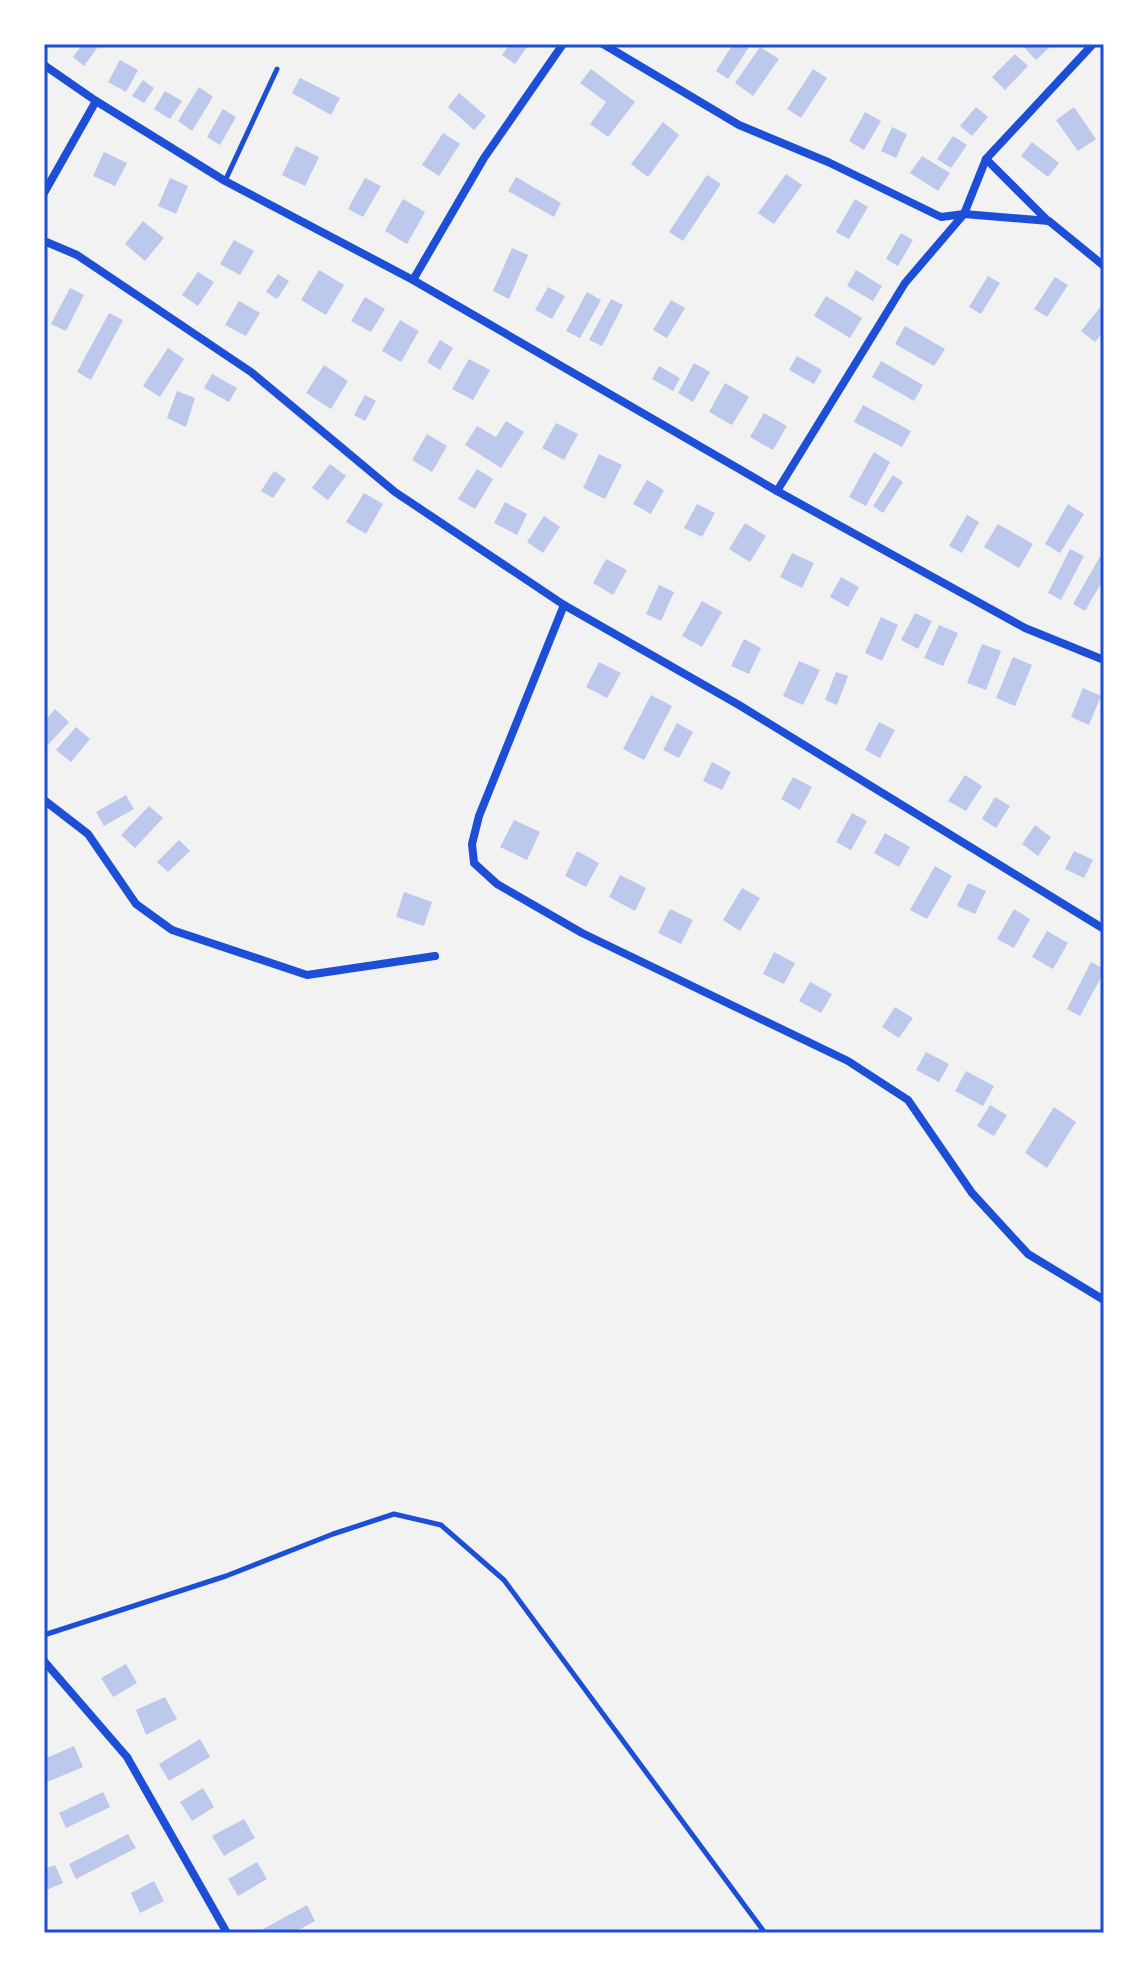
<svg xmlns="http://www.w3.org/2000/svg" width="1148" height="1977" font-family="Montserrat,sans-serif">
  <rect width="100%" height="100%" fill="#f2f2f2"/>
  <g fill="#bdc9ec">
    <polygon points="83,44 100,44 84,66 73,57"/>
    <polygon points="510,44 529,44 515,64 502,55"/>
    <polygon points="733,44 749,47 728,79 716,71"/>
    <polygon points="1021,44 1049,44 1051,46 1036,60"/>
    <polygon points="760,47 779,59 753,96 735,83"/>
    <polygon points="1015,54 1028,66 1005,90 992,77"/>
    <polygon points="120,60 138,70 126,92 108,82"/>
    <polygon points="591,69 635,102 608,137 590,124 606,102 580,83"/>
    <polygon points="813,69 827,78 801,118 787,109"/>
    <polygon points="300,78 340,98 331,115 292,93"/>
    <polygon points="143,80 154,88 144,103 132,96"/>
    <polygon points="199,87 213,97 192,131 178,121"/>
    <polygon points="165,91 182,101 170,119 154,109"/>
    <polygon points="459,93 486,116 474,130 448,107"/>
    <polygon points="976,107 988,117 972,136 960,126"/>
    <polygon points="1074,107 1096,139 1078,151 1056,120"/>
    <polygon points="223,109 236,117 220,145 207,137"/>
    <polygon points="865,112 881,121 864,150 849,141"/>
    <polygon points="663,122 679,135 648,177 631,164"/>
    <polygon points="892,127 907,134 896,158 881,151"/>
    <polygon points="443,133 460,144 439,176 422,165"/>
    <polygon points="953,136 967,145 951,168 937,159"/>
    <polygon points="1032,142 1059,163 1048,177 1021,156"/>
    <polygon points="296,146 319,157 305,186 282,175"/>
    <polygon points="104,152 127,163 115,186 93,176"/>
    <polygon points="922,156 950,173 938,191 910,173"/>
    <polygon points="786,174 802,185 774,224 758,213"/>
    <polygon points="707,175 721,184 683,241 669,232"/>
    <polygon points="516,177 561,203 554,217 508,191"/>
    <polygon points="170,178 188,186 176,214 158,206"/>
    <polygon points="365,178 381,186 363,217 348,209"/>
    <polygon points="403,199 425,212 407,244 385,231"/>
    <polygon points="855,199 868,207 849,239 836,232"/>
    <polygon points="143,221 164,238 145,261 125,244"/>
    <polygon points="901,233 913,240 898,266 886,259"/>
    <polygon points="234,240 254,251 240,275 220,264"/>
    <polygon points="512,248 528,255 509,299 493,291"/>
    <polygon points="319,270 344,285 326,315 301,300"/>
    <polygon points="856,270 882,286 873,301 847,286"/>
    <polygon points="198,272 214,282 198,306 182,295"/>
    <polygon points="278,274 289,281 277,299 266,292"/>
    <polygon points="988,276 1000,283 981,314 969,307"/>
    <polygon points="1055,277 1068,285 1047,317 1034,309"/>
    <polygon points="548,287 565,296 552,319 535,310"/>
    <polygon points="70,288 84,295 66,331 51,324"/>
    <polygon points="587,292 601,300 580,338 566,331"/>
    <polygon points="826,296 862,318 850,338 814,316"/>
    <polygon points="365,297 385,309 371,332 351,321"/>
    <polygon points="611,299 623,305 602,346 589,340"/>
    <polygon points="671,300 685,308 667,338 653,330"/>
    <polygon points="239,301 260,313 246,336 225,325"/>
    <polygon points="1102,305 1104,307 1104,331 1095,342 1081,331"/>
    <polygon points="109,313 123,320 91,380 77,372"/>
    <polygon points="400,320 419,331 401,362 382,351"/>
    <polygon points="905,326 945,349 934,366 895,344"/>
    <polygon points="440,340 453,348 440,370 427,362"/>
    <polygon points="168,348 184,359 160,397 143,386"/>
    <polygon points="797,356 822,370 814,384 789,370"/>
    <polygon points="469,359 490,370 473,400 452,389"/>
    <polygon points="881,361 923,385 914,401 872,377"/>
    <polygon points="694,363 710,372 693,402 678,393"/>
    <polygon points="324,365 348,381 331,409 306,393"/>
    <polygon points="659,366 680,378 673,391 652,379"/>
    <polygon points="212,374 237,388 229,402 204,388"/>
    <polygon points="725,383 749,397 732,425 709,412"/>
    <polygon points="177,391 195,398 186,427 167,418"/>
    <polygon points="365,395 376,401 365,421 354,415"/>
    <polygon points="863,405 911,431 902,447 854,422"/>
    <polygon points="764,413 787,426 773,450 750,437"/>
    <polygon points="506,421 524,432 501,468 465,445 477,426 496,437"/>
    <polygon points="556,423 578,434 564,460 542,448"/>
    <polygon points="427,434 447,446 432,472 412,460"/>
    <polygon points="874,452 890,462 866,506 849,497"/>
    <polygon points="599,454 622,465 605,499 583,488"/>
    <polygon points="330,464 346,476 328,500 312,488"/>
    <polygon points="477,469 493,479 475,509 458,499"/>
    <polygon points="274,471 286,479 273,498 261,491"/>
    <polygon points="893,475 903,482 883,513 873,506"/>
    <polygon points="647,480 664,490 651,514 633,504"/>
    <polygon points="364,493 383,504 366,534 346,522"/>
    <polygon points="505,502 527,514 517,535 494,523"/>
    <polygon points="697,504 715,513 702,537 684,528"/>
    <polygon points="1068,504 1084,514 1060,553 1045,544"/>
    <polygon points="967,515 979,522 962,553 949,546"/>
    <polygon points="544,516 560,527 543,553 527,542"/>
    <polygon points="745,523 766,536 750,562 729,549"/>
    <polygon points="998,524 1033,544 1019,568 984,547"/>
    <polygon points="1070,549 1084,556 1061,600 1048,593"/>
    <polygon points="792,553 814,563 802,588 780,577"/>
    <polygon points="1102,553 1104,554 1104,578 1085,611 1073,604"/>
    <polygon points="606,559 627,570 613,595 593,583"/>
    <polygon points="841,577 859,587 848,607 830,597"/>
    <polygon points="659,585 674,592 661,621 646,614"/>
    <polygon points="702,601 722,612 702,647 682,636"/>
    <polygon points="915,613 932,621 918,649 901,640"/>
    <polygon points="881,617 898,625 882,661 865,653"/>
    <polygon points="939,625 958,633 943,666 924,658"/>
    <polygon points="744,639 761,648 749,674 731,666"/>
    <polygon points="982,644 1001,651 986,690 967,683"/>
    <polygon points="1013,657 1032,665 1015,706 996,698"/>
    <polygon points="799,661 820,670 803,705 783,696"/>
    <polygon points="599,662 621,673 607,698 586,687"/>
    <polygon points="836,672 848,676 837,705 825,700"/>
    <polygon points="1083,688 1101,696 1089,725 1071,717"/>
    <polygon points="651,695 672,706 644,760 623,749"/>
    <polygon points="55,709 69,722 48,745 44,741 44,722"/>
    <polygon points="879,722 895,730 880,758 865,750"/>
    <polygon points="677,723 693,732 679,758 663,750"/>
    <polygon points="76,727 90,739 71,762 56,750"/>
    <polygon points="712,762 731,772 722,790 703,781"/>
    <polygon points="965,775 982,786 966,811 948,801"/>
    <polygon points="793,777 812,787 800,810 781,799"/>
    <polygon points="126,795 134,809 104,826 96,812"/>
    <polygon points="995,797 1010,806 996,828 982,819"/>
    <polygon points="149,806 163,818 135,848 121,835"/>
    <polygon points="852,813 867,821 851,850 836,842"/>
    <polygon points="514,820 540,832 527,860 500,847"/>
    <polygon points="1035,825 1051,837 1038,856 1022,844"/>
    <polygon points="885,833 910,847 899,867 874,853"/>
    <polygon points="179,840 190,851 168,872 157,862"/>
    <polygon points="577,851 599,863 586,887 565,876"/>
    <polygon points="1074,851 1093,860 1084,878 1065,869"/>
    <polygon points="935,866 952,876 927,919 910,910"/>
    <polygon points="620,875 646,888 635,911 609,897"/>
    <polygon points="968,883 986,891 975,914 957,906"/>
    <polygon points="742,888 760,898 740,931 723,920"/>
    <polygon points="404,892 432,902 424,926 396,917"/>
    <polygon points="670,909 693,920 681,944 658,933"/>
    <polygon points="1014,909 1030,919 1014,948 997,939"/>
    <polygon points="1047,931 1068,943 1053,969 1032,957"/>
    <polygon points="774,952 795,963 784,984 763,974"/>
    <polygon points="1091,962 1104,969 1104,972 1080,1016 1067,1009"/>
    <polygon points="810,982 832,994 821,1013 799,1001"/>
    <polygon points="895,1007 913,1018 899,1038 882,1027"/>
    <polygon points="926,1052 949,1064 939,1082 916,1070"/>
    <polygon points="966,1071 994,1086 983,1106 955,1091"/>
    <polygon points="990,1105 1007,1115 994,1136 977,1126"/>
    <polygon points="1054,1107 1076,1122 1047,1168 1025,1153"/>
    <polygon points="126,1664 137,1683 113,1697 101,1678"/>
    <polygon points="165,1697 177,1719 146,1735 136,1710"/>
    <polygon points="200,1739 210,1757 169,1781 159,1764"/>
    <polygon points="74,1746 83,1767 45,1783 44,1759"/>
    <polygon points="203,1788 214,1807 192,1821 180,1802"/>
    <polygon points="103,1792 110,1807 66,1828 59,1813"/>
    <polygon points="244,1819 255,1838 224,1856 212,1836"/>
    <polygon points="128,1834 136,1848 76,1879 69,1864"/>
    <polygon points="257,1862 267,1879 238,1896 228,1879"/>
    <polygon points="55,1865 63,1883 44,1891 44,1869"/>
    <polygon points="154,1881 164,1901 140,1913 131,1893"/>
    <polygon points="307,1905 315,1921 293,1933 256,1933"/>
  </g>
  <g fill="none" stroke-linecap="round" stroke-linejoin="round">
    <g stroke="#1d4ed8" stroke-width="5">
      <polyline points="225,181 277,69"/>
      <polyline points="44,1635 226,1576 333,1534 394,1514 441,1525 504,1580 765,1933"/>
    </g>
    <g stroke="#1d4ed8" stroke-width="8">
      <polyline points="603,44 739,125 828,162 941,217 964,214 1049,221 1104,266"/>
      <polyline points="44,65 96,101 225,181 413,280 777,491 1025,628 1104,660"/>
      <polyline points="986,159 1048,221"/>
      <polyline points="44,193 96,101"/>
      <polyline points="44,241 77,255 251,372 395,492 564,605 739,705 1104,929"/>
      <polyline points="413,280 484,158 563,44"/>
      <polyline points="777,491 905,283 964,214 986,159 1093,44"/>
      <polyline points="564,605 479,816 472,844 474,863 497,884 582,933 848,1061 908,1100 972,1193 1028,1254 1104,1300"/>
      <polyline points="44,800 88,834 136,904 172,930 307,975 435,956"/>
      <polyline points="44,1661 127,1757 227,1933"/>
    </g>
  </g>
  <rect width="1148" height="1977" fill="none" stroke="#ffffff" stroke-width="92"/>
  <rect x="46" y="46" width="1056" height="1885" fill="none" stroke="#1d4ed8" stroke-width="3"/>
</svg>
